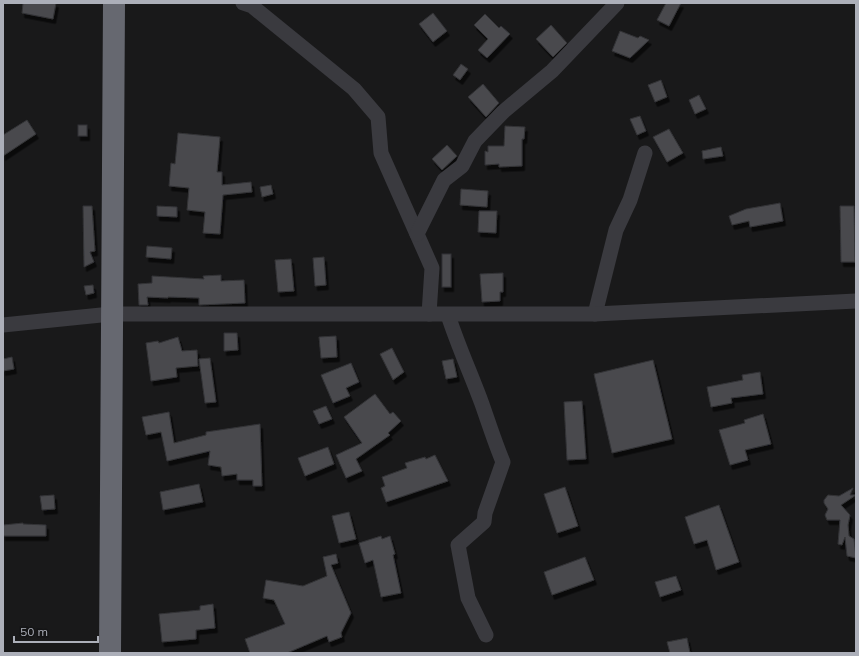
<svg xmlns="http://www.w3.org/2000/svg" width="859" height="656" font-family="Mulish,sans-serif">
  <defs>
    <filter id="shadow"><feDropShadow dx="2.5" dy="4.5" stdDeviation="0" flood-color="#0009"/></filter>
  </defs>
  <rect width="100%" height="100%" fill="#19191a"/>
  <g fill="#48494d" stroke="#333336" filter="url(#shadow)">
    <polygon points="23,3 56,3 53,19 22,13"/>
    <polygon points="666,3 681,3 669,26 657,20"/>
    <polygon points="433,13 447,31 433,42 419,24"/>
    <polygon points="485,14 499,28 501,26 510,34 487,58 478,50 488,39 474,25"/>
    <polygon points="551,25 567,43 553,57 536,39"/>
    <polygon points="620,31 638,38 640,36 649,40 630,58 612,51"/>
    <polygon points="461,64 468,69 460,80 453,75"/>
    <polygon points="661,80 667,97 655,102 648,85"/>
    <polygon points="483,84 499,103 486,117 468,97"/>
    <polygon points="699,95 706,109 695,114 689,100"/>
    <polygon points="640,116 646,131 637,135 630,119"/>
    <polygon points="27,120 36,134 3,156 3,135"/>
    <rect x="78" y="125" width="9" height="11"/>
    <polygon points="505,126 525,127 524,139 522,139 522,166 499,167 499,164 485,165 485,151 488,152 488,146 504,146"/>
    <polygon points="669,129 683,153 667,162 653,137"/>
    <polygon points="178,133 220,137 217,172 222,172 222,185 251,182 252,192 223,195 220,234 203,233 205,212 187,210 189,188 169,186 171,163 175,164"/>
    <polygon points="447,145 457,156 442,170 432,159"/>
    <polygon points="721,147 723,156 703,159 702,151"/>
    <polygon points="271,185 273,194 262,197 260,187"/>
    <polygon points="461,189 488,191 487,207 460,205"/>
    <polygon points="780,203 783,221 750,227 749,221 732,225 729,216 746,209"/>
    <polygon points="83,206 92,206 95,251 90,252 94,262 84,267"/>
    <polygon points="157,206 177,207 177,217 157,216"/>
    <polygon points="840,206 854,206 855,262 841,262"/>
    <polygon points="479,211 497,211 496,233 478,232"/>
    <polygon points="147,246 172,248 171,259 146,257"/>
    <rect x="442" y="254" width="9" height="33"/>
    <polygon points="324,257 326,285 315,286 313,258"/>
    <polygon points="291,259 294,291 278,292 275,260"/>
    <polygon points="503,273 503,292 500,292 500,301 482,302 480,274"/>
    <polygon points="221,275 221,281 244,280 245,303 199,305 199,298 168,297 168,298 147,297 148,305 139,305 138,284 152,283 152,276 204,279 203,276"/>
    <polygon points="93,285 94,293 86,295 84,286"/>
    <polygon points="224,333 237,333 238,350 224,351"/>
    <polygon points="336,336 337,357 321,358 319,337"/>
    <polygon points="178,337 182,351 197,350 198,366 176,368 177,377 151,381 146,343 158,341 159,343"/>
    <polygon points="392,348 404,372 393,380 380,354"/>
    <polygon points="12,357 14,369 3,371 3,359"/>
    <polygon points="210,358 216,402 205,403 199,359"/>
    <polygon points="453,359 457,377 446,379 442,361"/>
    <polygon points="653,360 672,439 612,453 594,374"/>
    <polygon points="351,363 359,382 346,388 350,396 333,403 321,375"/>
    <polygon points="760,372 763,394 731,398 732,403 711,407 707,387 743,380 742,375"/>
    <polygon points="375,394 390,414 393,412 401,421 388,433 390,435 356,459 362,471 346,478 336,455 362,443 344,417"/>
    <polygon points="582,401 586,459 567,460 564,402"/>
    <polygon points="326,406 332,419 319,424 313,411"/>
    <polygon points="169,412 174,443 206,435 206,432 260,424 262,486 253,486 253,480 237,480 237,474 222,476 221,467 208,465 210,451 167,461 161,432 146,435 142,417"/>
    <polygon points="763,414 771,444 745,450 748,460 730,465 719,430 745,423 744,420"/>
    <polygon points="328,447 334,464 305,476 298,458"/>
    <polygon points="435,455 448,481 386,502 381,488 385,486 382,477 407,468 405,463 425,457 426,459"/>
    <polygon points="199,484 203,502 163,510 160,492"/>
    <polygon points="565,487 578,526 557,533 544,494"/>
    <polygon points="853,488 850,495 856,495 841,505 850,515 848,525 849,536 854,539 856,558 847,556 845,537 842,545 838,544 840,520 827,520 825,515 828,509 824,503 824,500 828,495 839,496"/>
    <polygon points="54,495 55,509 42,510 40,496"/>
    <polygon points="719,505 739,562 716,570 707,540 694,544 685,517"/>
    <polygon points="349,512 356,539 339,543 332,516"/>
    <polygon points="23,523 23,524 46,525 46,536 3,536 3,525"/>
    <polygon points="381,536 382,539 390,536 395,554 393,555 401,593 381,597 373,560 365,563 359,543"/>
    <polygon points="336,554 338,563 331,565 351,613 341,633 342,637 329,642 327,636 287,653 250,653 245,639 285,624 274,600 263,598 266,580 303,586 327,576 323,557"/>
    <polygon points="585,557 594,580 552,595 544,572"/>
    <polygon points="676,576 681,590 660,597 655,582"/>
    <polygon points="213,604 215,628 196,630 196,639 162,642 159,614 200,610 200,606"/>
    <polygon points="687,638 690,653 670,653 667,642"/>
  </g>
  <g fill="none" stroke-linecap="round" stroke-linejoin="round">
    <g stroke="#3a3a3f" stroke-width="15">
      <polyline points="243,3 252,6 354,89 378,117 381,153 432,268 429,314"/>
      <polyline points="417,234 444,180 462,166 475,141 503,112 552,71 617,3"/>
      <polyline points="595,314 616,230 630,200 645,153"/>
      <path d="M448 315C458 346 471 374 482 404 489 424 495 443 503 462L485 513 484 522 458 545 468 598 486 635"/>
      <polyline points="3,325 111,314 595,314 856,301"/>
    </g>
    <polyline stroke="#666870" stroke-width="22" points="110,653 114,3"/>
  </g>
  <rect width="859" height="656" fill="none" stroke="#acafb9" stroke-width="8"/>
  <path d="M14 636v6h84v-6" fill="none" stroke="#acafb9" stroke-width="2"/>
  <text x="20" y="636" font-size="12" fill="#acafb9" stroke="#141415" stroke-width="3" paint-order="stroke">50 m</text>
</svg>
